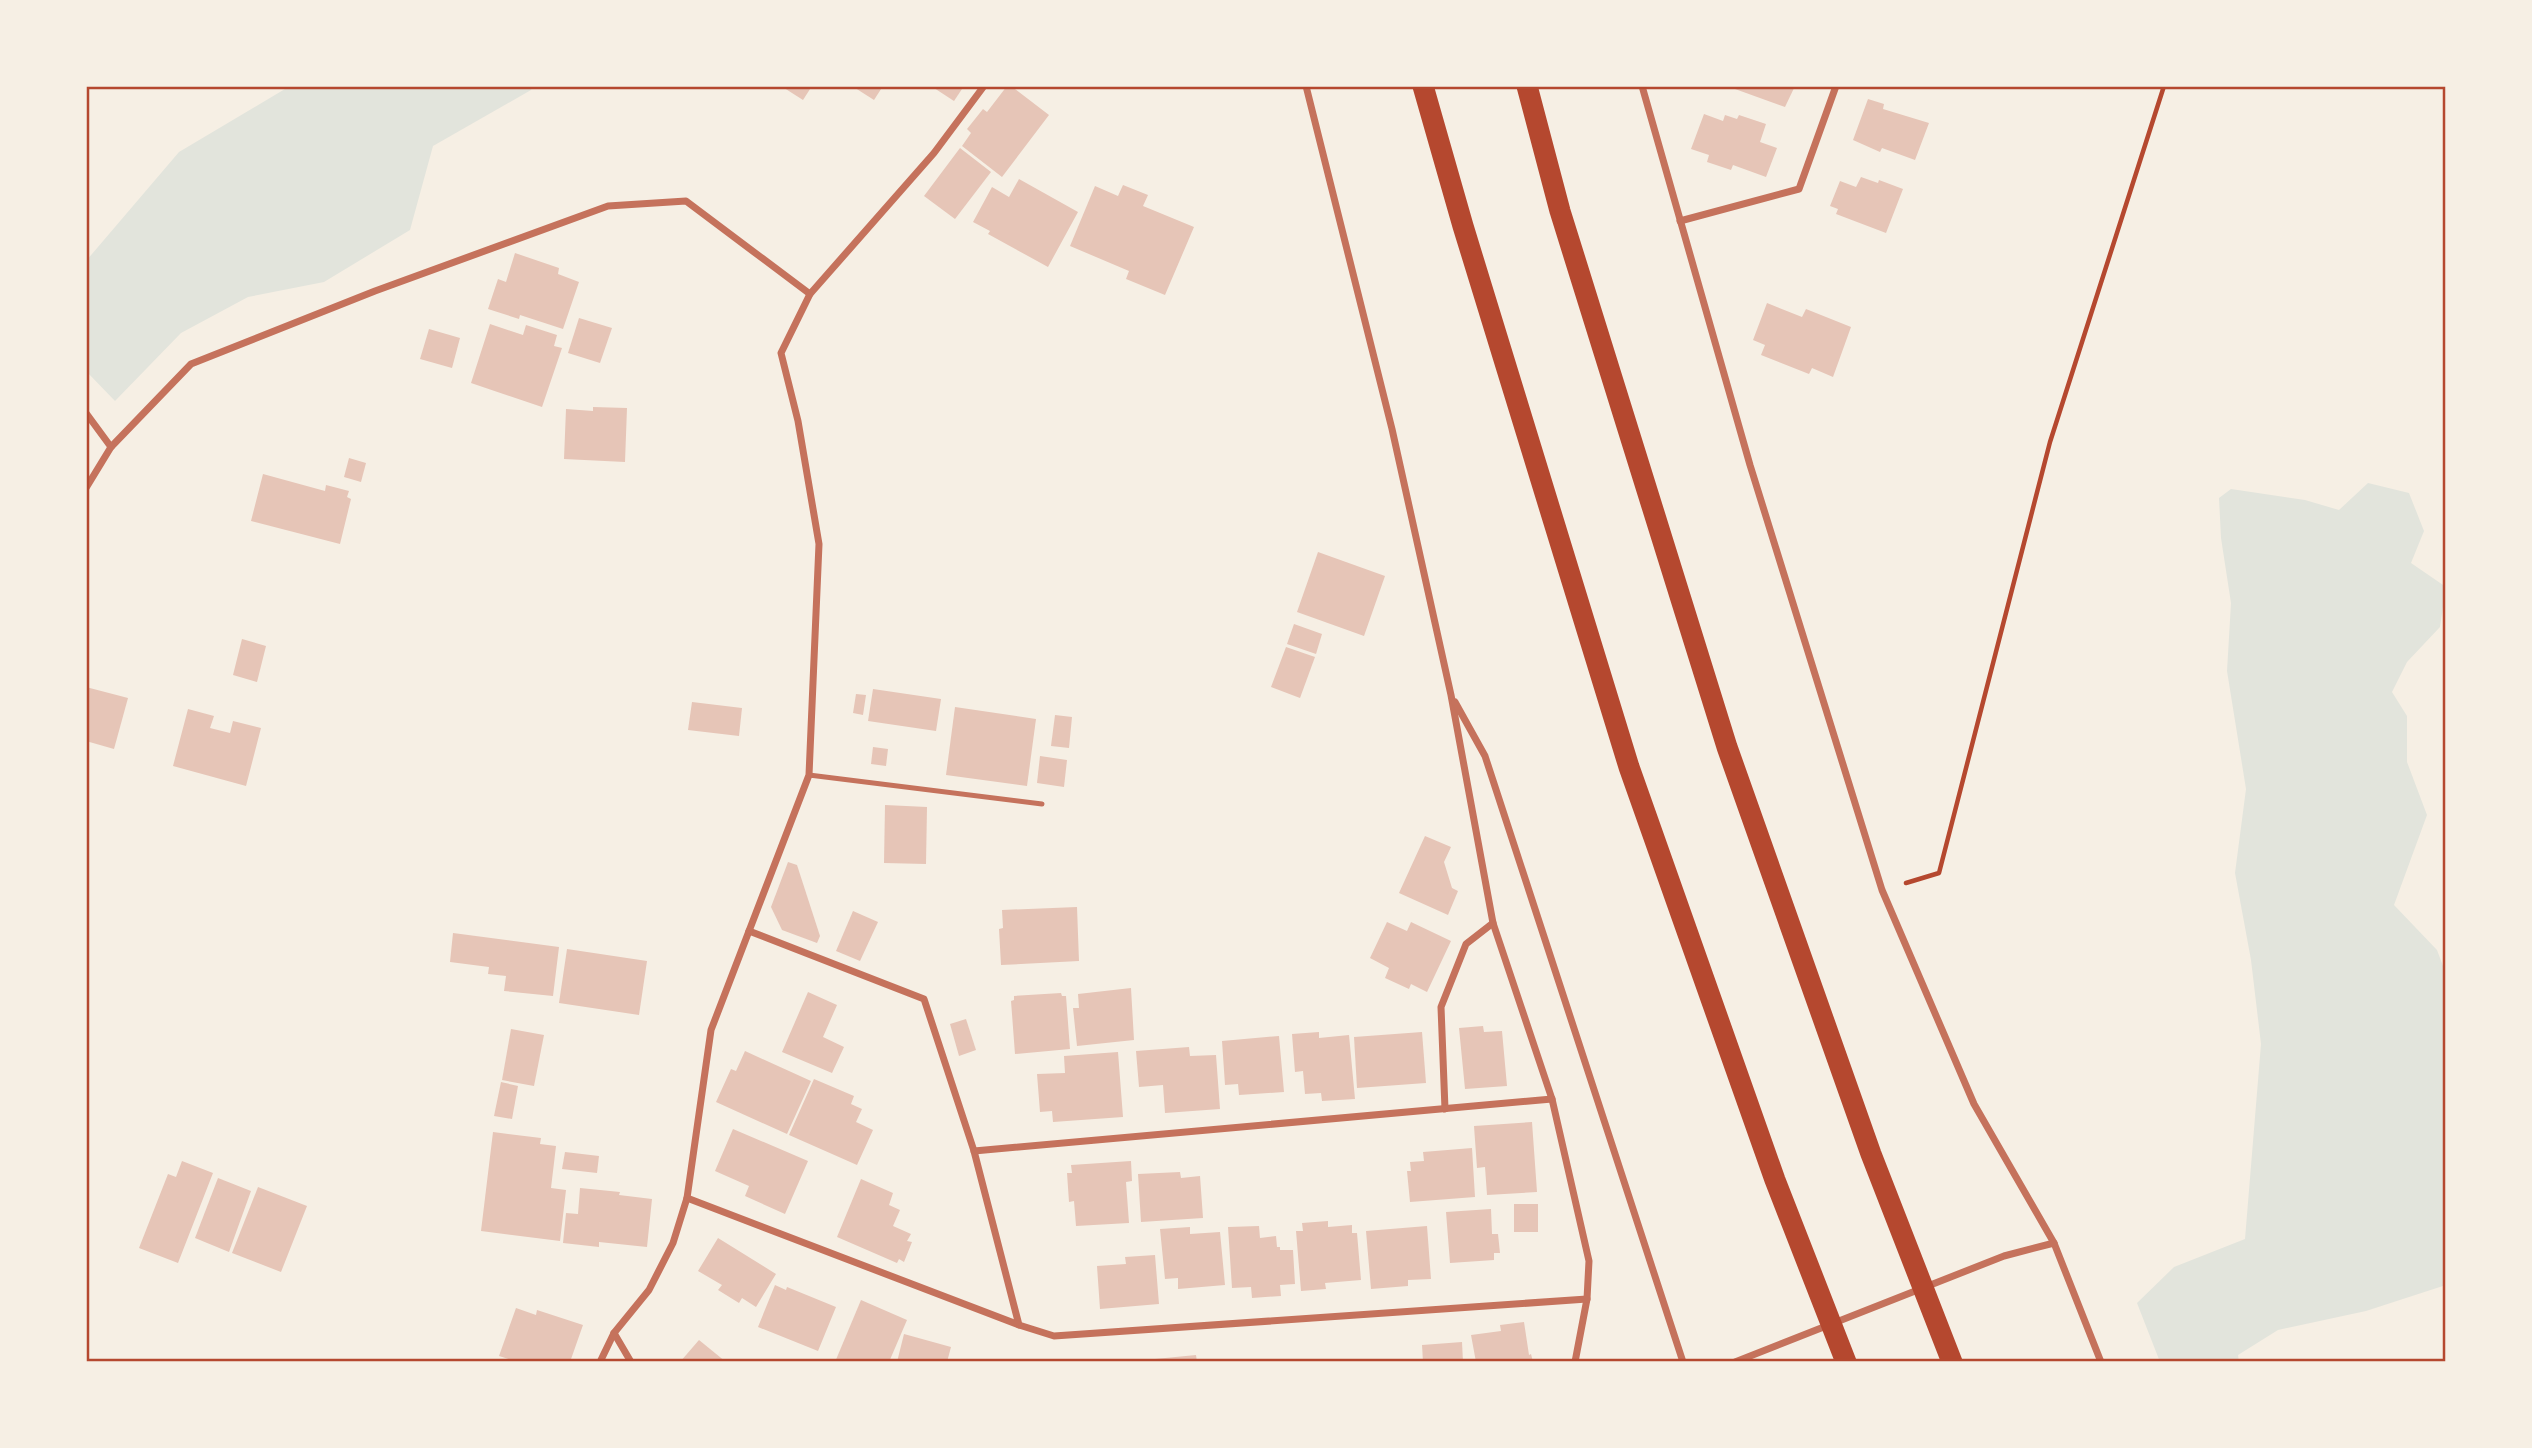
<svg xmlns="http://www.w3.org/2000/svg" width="2532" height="1448" font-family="'Noto Sans',sans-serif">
  <rect width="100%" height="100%" fill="#f6efe4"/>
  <g fill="#e2e4dc">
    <polygon points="290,86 533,86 531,90 433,146 410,230 324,282 248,297 181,333 115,401 86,371 86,261 179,152"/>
    <polygon points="2368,483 2409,493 2424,531 2411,563 2446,587 2440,627 2407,662 2392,692 2407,716 2407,762 2427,815 2394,905 2437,950 2446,974 2446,1285 2366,1311 2278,1330 2238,1355 2239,1362 2160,1362 2137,1303 2174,1267 2245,1239 2261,1044 2251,960 2235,873 2246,789 2227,671 2231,603 2221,538 2219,498 2231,489 2305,500 2339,510"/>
  </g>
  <g fill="#e6c5b7">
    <polygon points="781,86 812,86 803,100"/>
    <polygon points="852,86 883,86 874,100"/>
    <polygon points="931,86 964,86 954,101"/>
    <polygon points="1007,86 1011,86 1049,115 1002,177 962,146 971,133 967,129 983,109 987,112"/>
    <polygon points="1736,86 1795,86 1785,107 1735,89"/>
    <polygon points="1868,99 1884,104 1883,109 1929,123 1915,160 1882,148 1880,152 1853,140"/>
    <polygon points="1704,114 1723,121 1725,115 1737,119 1739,115 1766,124 1760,142 1777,148 1766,177 1733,165 1731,170 1707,162 1709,155 1691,149"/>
    <polygon points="960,148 991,172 955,219 924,196"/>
    <polygon points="1861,177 1878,183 1879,180 1903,189 1886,233 1836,214 1838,209 1830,206 1840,181 1856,187"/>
    <polygon points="1019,179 1078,212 1048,267 988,234 990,231 973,222 992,187 1009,197"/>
    <polygon points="1123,185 1148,195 1143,206 1194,227 1165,295 1126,279 1129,271 1070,246 1095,186 1118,196"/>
    <polygon points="515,253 559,268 558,274 579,282 563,329 520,315 519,319 488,309 498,279 506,282"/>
    <polygon points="1767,303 1802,317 1806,309 1851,327 1833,377 1812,368 1809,374 1761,355 1765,345 1753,340"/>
    <polygon points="579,318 612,328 600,363 568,353"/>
    <polygon points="490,324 523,335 526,325 557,335 554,346 562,348 542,407 471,383"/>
    <polygon points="429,329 460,338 452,368 420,359"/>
    <polygon points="593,407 627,408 625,462 564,459 566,409 593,411"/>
    <polygon points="349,458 366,463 361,482 344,477"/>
    <polygon points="263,474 325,491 326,485 349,491 347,497 351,499 340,544 251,521"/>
    <polygon points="1318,552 1385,576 1364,636 1297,612"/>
    <polygon points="1294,624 1322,634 1316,654 1287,644"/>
    <polygon points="242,639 266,646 257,682 233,675"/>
    <polygon points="1286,647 1315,657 1300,698 1271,687"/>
    <polygon points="86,687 128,698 114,749 86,741"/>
    <polygon points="873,689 941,699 936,731 868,721"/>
    <polygon points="856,694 866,695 863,715 853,713"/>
    <polygon points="692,702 742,708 739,736 688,730"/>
    <polygon points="955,707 1036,719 1027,786 946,775"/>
    <polygon points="188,709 214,716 210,728 230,733 233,721 261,728 246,786 173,766"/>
    <polygon points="1055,715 1072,717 1069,748 1051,746"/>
    <polygon points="873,747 888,749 886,766 871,764"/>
    <polygon points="1040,756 1067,760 1064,787 1037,783"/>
    <polygon points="885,805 927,807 926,864 884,863"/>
    <polygon points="1425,836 1451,847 1444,862 1452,888 1458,891 1448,915 1399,893"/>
    <polygon points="788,862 797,865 820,936 817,943 782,930 771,907"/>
    <polygon points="1077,907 1079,961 1001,965 999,929 1003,928 1002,910"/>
    <polygon points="853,911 878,922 860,961 836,951"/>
    <polygon points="1387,922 1407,931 1411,922 1451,941 1427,992 1411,984 1409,989 1385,978 1389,968 1370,958"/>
    <polygon points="453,933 559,947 553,996 504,991 506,976 488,974 489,967 450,962"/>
    <polygon points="567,949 647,961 639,1015 559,1003"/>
    <polygon points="1131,988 1134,1040 1077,1046 1073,1008 1079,1008 1078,994"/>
    <polygon points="808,992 837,1005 823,1037 844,1047 832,1073 782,1052"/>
    <polygon points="1061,993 1062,996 1066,996 1070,1049 1015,1054 1011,1001 1014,1000 1014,996"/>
    <polygon points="966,1019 976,1050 959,1056 950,1024"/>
    <polygon points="1483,1026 1484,1032 1502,1031 1507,1086 1465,1089 1459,1028"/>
    <polygon points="511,1029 544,1035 534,1086 502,1080"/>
    <polygon points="1319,1032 1319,1038 1349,1035 1355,1099 1322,1101 1321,1093 1305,1094 1303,1071 1295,1072 1292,1034"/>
    <polygon points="1422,1032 1426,1083 1357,1088 1354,1037"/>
    <polygon points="1279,1036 1284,1092 1239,1095 1238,1084 1225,1085 1222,1041"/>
    <polygon points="1189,1047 1190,1056 1216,1055 1220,1109 1165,1113 1163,1085 1139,1087 1136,1051"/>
    <polygon points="745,1051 811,1081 787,1134 716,1102 731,1069 736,1071"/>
    <polygon points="1118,1052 1123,1117 1053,1122 1052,1111 1040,1112 1037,1074 1065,1073 1064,1056"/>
    <polygon points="814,1079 854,1096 851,1104 862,1109 856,1122 873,1130 857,1165 789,1135"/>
    <polygon points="501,1082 518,1086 512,1119 494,1116"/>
    <polygon points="1532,1122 1537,1192 1487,1195 1485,1167 1477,1168 1474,1126"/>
    <polygon points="733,1129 808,1161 785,1214 745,1196 749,1186 715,1171"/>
    <polygon points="493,1132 541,1138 540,1144 556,1146 551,1188 566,1190 560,1241 481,1231"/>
    <polygon points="1472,1148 1475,1197 1410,1202 1407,1171 1411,1171 1410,1162 1424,1161 1423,1152"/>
    <polygon points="565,1152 599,1156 597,1173 562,1169"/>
    <polygon points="182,1161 213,1173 178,1263 139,1248 168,1174 176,1177"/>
    <polygon points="1131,1161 1132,1181 1126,1182 1129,1223 1076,1226 1074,1201 1069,1202 1067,1173 1072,1173 1071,1165"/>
    <polygon points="1180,1172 1181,1178 1200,1176 1203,1218 1141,1222 1138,1174"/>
    <polygon points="218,1178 251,1191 229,1252 195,1238"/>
    <polygon points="861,1179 893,1193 889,1205 900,1210 893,1226 911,1234 907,1241 912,1242 904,1262 899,1259 897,1263 837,1237"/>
    <polygon points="258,1187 307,1206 281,1272 232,1253"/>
    <polygon points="580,1188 620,1192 619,1195 652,1199 647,1247 599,1242 599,1247 563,1243 566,1213 578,1214"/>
    <rect x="1514" y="1204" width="24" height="28"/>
    <polygon points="1491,1209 1492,1234 1498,1234 1500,1253 1494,1253 1494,1260 1450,1263 1446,1212"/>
    <polygon points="1328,1221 1328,1227 1352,1225 1352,1233 1357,1233 1361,1280 1325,1283 1326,1289 1301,1291 1296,1231 1303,1231 1302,1223"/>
    <polygon points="1259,1226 1260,1238 1276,1236 1277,1247 1280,1247 1280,1250 1293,1250 1295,1284 1280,1285 1281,1296 1252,1298 1251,1287 1232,1288 1228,1227"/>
    <polygon points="1427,1226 1431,1279 1408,1280 1408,1286 1371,1289 1366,1231"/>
    <polygon points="1190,1227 1190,1234 1220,1232 1225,1285 1178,1289 1178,1278 1165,1279 1160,1229"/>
    <polygon points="718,1238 776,1274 756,1307 742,1298 739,1303 718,1290 722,1285 698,1271"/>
    <polygon points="1155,1255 1159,1304 1100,1309 1097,1266 1126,1264 1125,1257"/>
    <polygon points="775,1285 786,1290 787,1287 836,1307 818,1351 758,1327"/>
    <polygon points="861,1300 907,1320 889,1362 835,1362"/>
    <polygon points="516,1308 536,1315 537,1310 583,1325 570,1362 518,1362 499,1356"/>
    <polygon points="1524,1322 1529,1355 1531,1354 1533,1362 1476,1362 1471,1335 1501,1331 1500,1325"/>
    <polygon points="904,1334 951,1347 947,1362 897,1362"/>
    <polygon points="699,1340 726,1362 680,1362"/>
    <polygon points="1462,1342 1463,1362 1423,1362 1422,1345"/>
    <polygon points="1196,1355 1197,1362 1155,1362 1155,1359"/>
  </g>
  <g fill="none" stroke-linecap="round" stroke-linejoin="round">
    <polyline stroke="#b5482f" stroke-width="4.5" points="1906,883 1939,873 2050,442 2164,86"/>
    <polyline stroke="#c5725c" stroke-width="5" points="809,775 1042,804"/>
    <g stroke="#c5725c" stroke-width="7">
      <polyline points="1306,86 1392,429 1451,695 1493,923 1552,1099 1589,1261 1587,1299 1575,1362"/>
      <polyline points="1642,86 1750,465 1882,890 1974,1104 2054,1243"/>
      <polyline points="1680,221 1799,189 1836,86"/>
      <polyline points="86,413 111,447"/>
      <polyline points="86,488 111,447 191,364 375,291 608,206 686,201 810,294"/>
      <polyline points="1455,702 1485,756 1683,1362"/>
      <polyline points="749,931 924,999 974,1151 1019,1325 1054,1336 1587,1299"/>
      <polyline points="1445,1109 1441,1007 1466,944 1493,923"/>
      <polyline points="974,1151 1552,1099"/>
      <polyline points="687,1198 1019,1325"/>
      <polyline points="614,1333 631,1362"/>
      <polyline points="600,1362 614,1333 649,1290 673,1243 687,1198 711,1030 809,775 819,544 798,421 781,353 810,294 934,153 984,86"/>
      <polyline points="1735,1362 2004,1256 2054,1243 2101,1362"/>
    </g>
    <g stroke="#b5482f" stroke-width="21">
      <polyline points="1423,86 1463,226 1629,767 1775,1180 1846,1362"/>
      <polyline points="1527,86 1560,211 1727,747 1871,1154 1952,1362"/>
    </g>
  </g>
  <rect width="2532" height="1448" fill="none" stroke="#f6efe4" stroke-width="175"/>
  <rect x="88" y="88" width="2356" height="1272" fill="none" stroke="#b5482f" stroke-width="2.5"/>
</svg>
